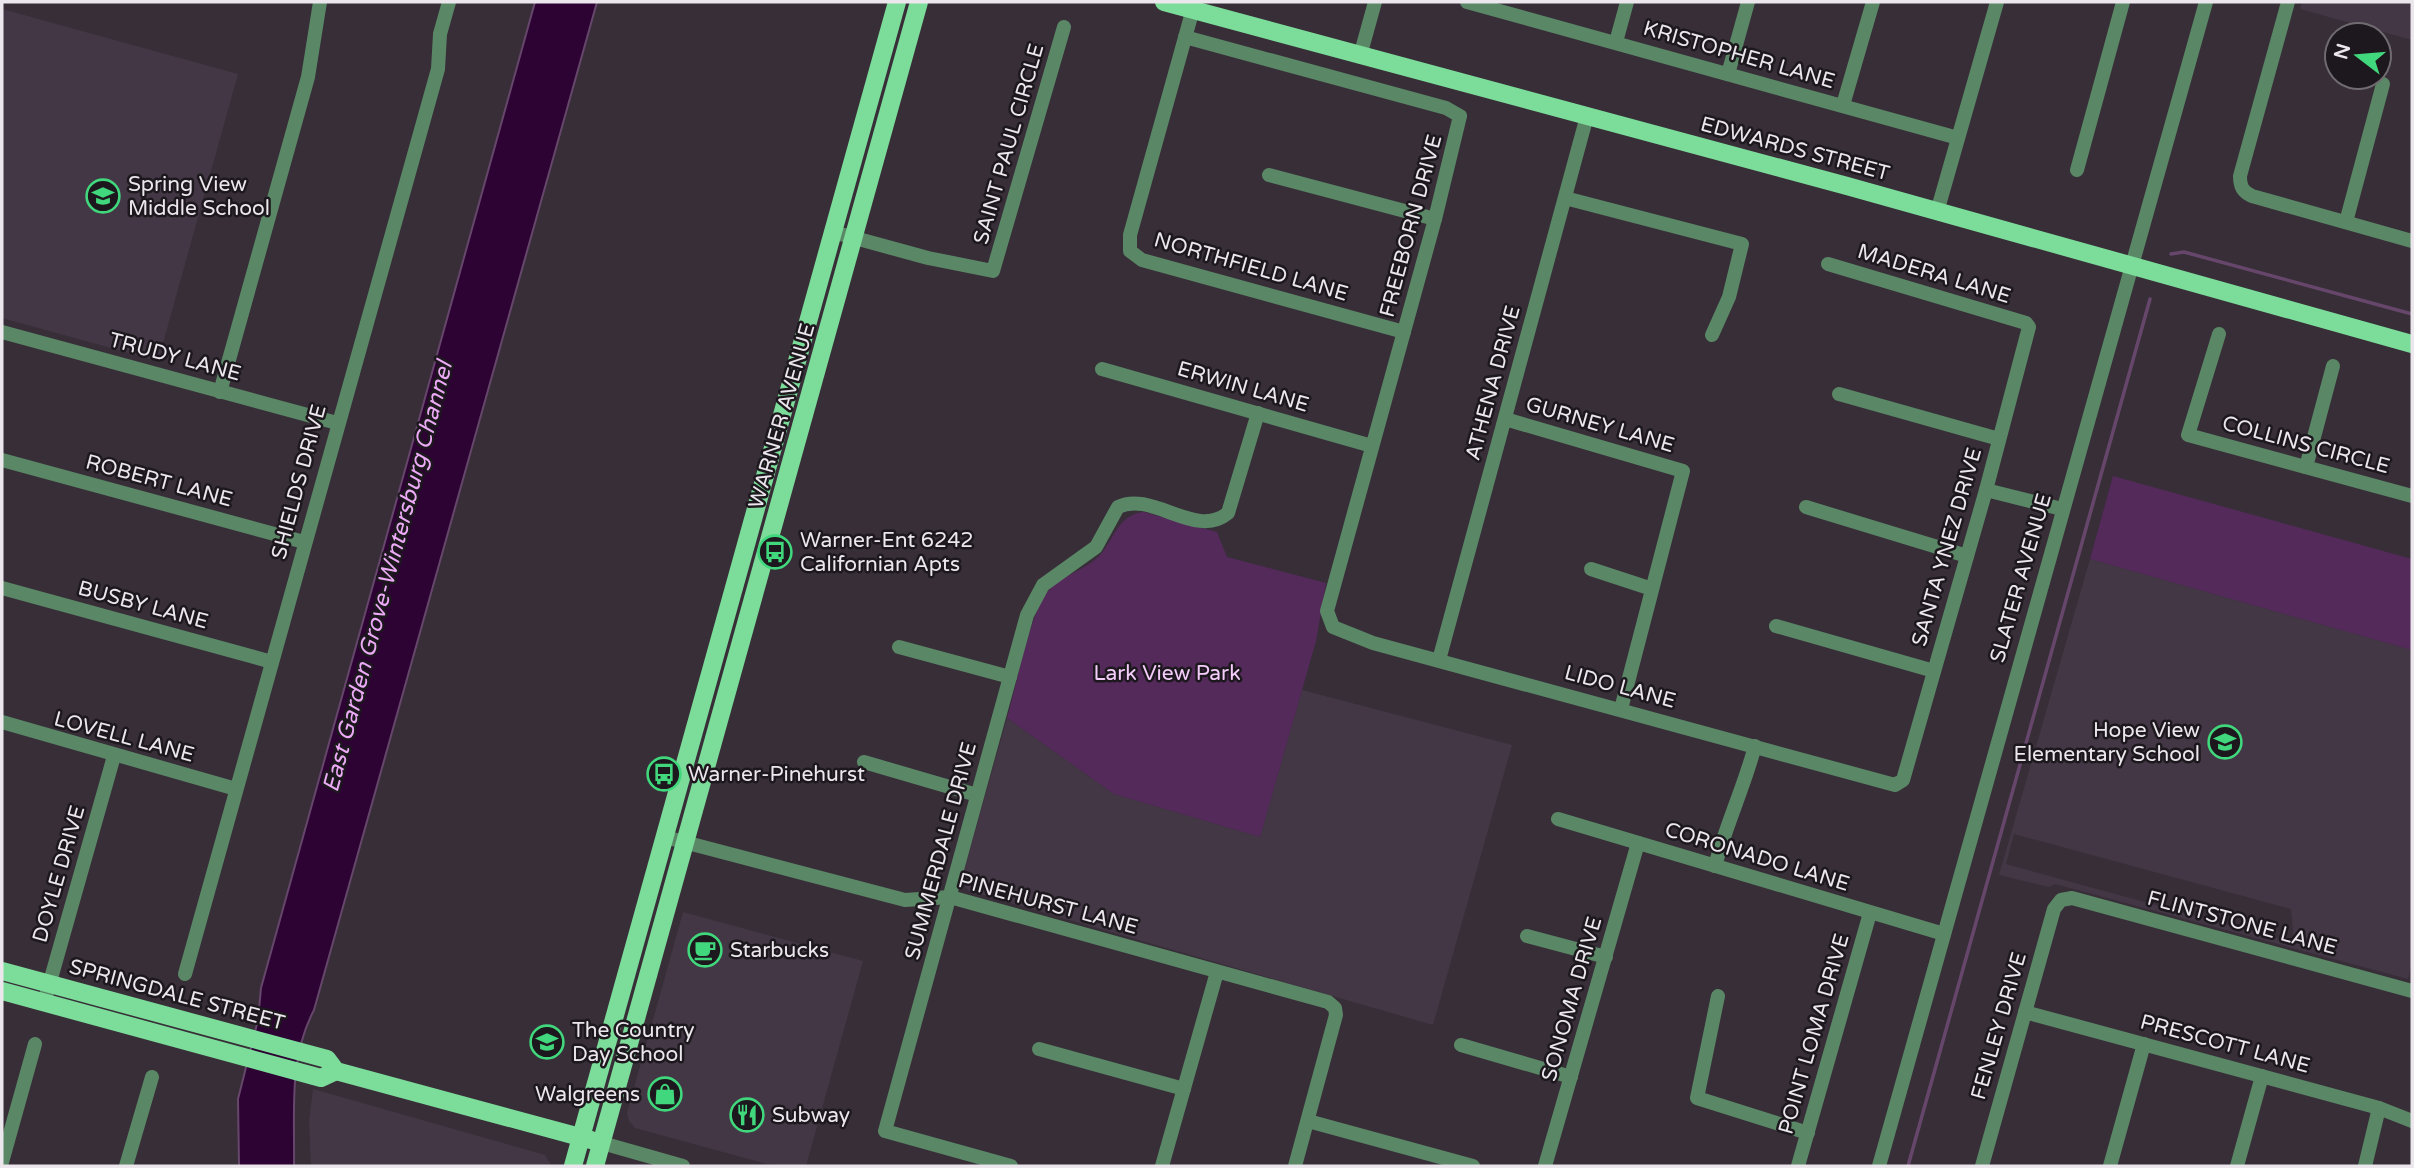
<svg xmlns="http://www.w3.org/2000/svg" width="2414" height="1168" font-family="'Varela Round',sans-serif">
  <rect width="100%" height="100%" fill="#372e38"/>
  <g fill="#433745" fill-rule="evenodd">
    <polygon points="2302,2 2412,2 2412,40 2300,9"/>
    <polygon points="2,9 238,74 158,361 2,318"/>
    <path d="M2090 559 2412 650V962L2408 979 2055 884 2049 887 1999 875ZM2014 834 2291 909 2294 943 2006 864Z"/>
    <polygon points="1302,690 1512,745 1433,1025 969,891 964,885 962,877 1007,718 1114,794 1260,837"/>
    <polygon points="683,912 863,961 806,1166 774,1166 635,1128 629,1121 627,1113"/>
    <polygon points="313,1089 545,1155 552,1166 311,1166 309,1122"/>
  </g>
  <g fill="#542a5b">
    <polygon points="2113,476 2412,559 2412,650 2090,559"/>
    <path d="M1144 512 1217 532 1227 557 1326 583 1316 641 1260 837 1114 794 1007 718C1016 688 1030 612 1048 591 1063 574 1087 570 1101 554 1115 537 1119 514 1144 512Z"/>
  </g>
  <path fill="#2c0333" stroke="#66476b" stroke-width="2" d="M535 2H597L314 1010C288 1059 295 1112 294 1166H239L238 1099 258 1020 261 988Z"/>
  <g fill="none" stroke-linecap="round" stroke-linejoin="round">
    <g stroke="#66476b" stroke-width="3.5">
      <polyline points="2171,254 2184,252 2412,314"/>
      <polyline points="1908,1166 2150,299"/>
    </g>
    <g stroke="#5a8766" stroke-width="14">
      <polyline points="1467,2 1958,138"/>
      <path d="M2288 2 2240 176C2240 187 2243 192 2252 196L2412 241"/>
      <polyline points="1193,9 1130,235 1130,251 1142,260 1404,332"/>
      <polyline points="1185,37 1446,108 1460,116 1435,219 1327,611 1333,627 1373,643 1895,785 1903,780 1986,490 2029,327 2026,323 1828,264"/>
      <polyline points="1616,42 1627,2"/>
      <polyline points="1360,56 1375,2"/>
      <polyline points="1728,74 1748,2"/>
      <polyline points="1843,105 1873,2"/>
      <polyline points="2077,170 2123,2"/>
      <polyline points="1269,175 1435,219"/>
      <polyline points="1565,198 1742,244 1729,297 1712,335"/>
      <polyline points="1937,212 1997,2"/>
      <polyline points="2346,222 2383,84"/>
      <polyline points="833,232 928,258 993,271 1064,27"/>
      <polyline points="2,332 337,423"/>
      <polyline points="2219,334 2188,435 2412,496"/>
      <polyline points="1102,369 1372,446"/>
      <polyline points="220,392 308,77 320,2"/>
      <polyline points="1839,394 1999,439"/>
      <polyline points="1505,419 1683,471 1621,709"/>
      <polyline points="2,460 304,542"/>
      <polyline points="2306,467 2333,366"/>
      <polyline points="1986,490 2062,509"/>
      <polyline points="1806,507 1967,556"/>
      <polyline points="1591,569 1652,589"/>
      <polyline points="2,588 272,662"/>
      <polyline points="1776,626 1934,671"/>
      <polyline points="899,647 1010,677"/>
      <polyline points="1439,660 1587,116"/>
      <polyline points="2,722 236,789"/>
      <polyline points="864,762 977,795"/>
      <polyline points="1558,819 1944,934"/>
      <polyline points="665,837 905,900 950,897 1328,1002 1335,1008 1336,1015 1295,1166"/>
      <path d="M1715 866C1726 825 1744 787 1755 746"/>
      <polyline points="1527,936 1606,957"/>
      <polyline points="185,974 438,69 440,34 449,2"/>
      <polyline points="1718,996 1697,1098 1808,1133"/>
      <polyline points="44,1003 114,756"/>
      <polyline points="2025,1012 2379,1108 2412,1121"/>
      <polyline points="1461,1045 1571,1077"/>
      <polyline points="1039,1049 1184,1089"/>
      <polyline points="1308,1121 1473,1166"/>
      <polyline points="602,1143 683,1166"/>
      <polyline points="2,1162 35,1044"/>
      <polyline points="126,1166 152,1077"/>
      <path d="M1011 1166 885 1131 1027 615 1043 585 1096 547 1118 507C1152 490 1196 540 1228 513L1258 413"/>
      <polyline points="1162,1166 1217,972"/>
      <polyline points="1545,1166 1638,843"/>
      <polyline points="1798,1166 1870,913"/>
      <polyline points="1879,1166 2206,2"/>
      <polyline points="1982,1166 2054,909 2061,900 2072,898 2412,991"/>
      <polyline points="2110,1166 2144,1044"/>
      <polyline points="2237,1166 2262,1076"/>
      <polyline points="2365,1166 2379,1108"/>
    </g>
    <g stroke="#7cdc99" stroke-width="18">
      <polyline points="1164,2 1847,186 2412,344"/>
      <polyline points="2,971 327,1059 336,1071 591,1140"/>
      <polyline points="2,991 321,1078 336,1071"/>
      <polyline points="573,1166 897,2"/>
      <polyline points="595,1166 919,2"/>
    </g>
  </g>
  <defs>
    <symbol id="school-ring" viewBox="-11 -11 22 22"><circle r="9.5" fill="#1c181d" stroke="#41d77c" stroke-width="1.5"/><path d="M0-5L7-2L0 1L-7-2ZM-4 1L0 2.5L4 1V4Q0 6-4 4Z" fill="#41d77c"/></symbol>
    <symbol id="bus-ring" viewBox="-11 -11 22 22"><circle r="9.5" fill="#1c181d" stroke="#41d77c" stroke-width="1.5"/><path d="M-5-6H5V4H4V6H2V4H-2V6H-4V4H-5ZM-3.5-4V0h7V-4ZM-3.5 1.2v1.5H-2V1.2ZM2 1.2v1.5H3.5V1.2Z" fill="#41d77c"/></symbol>
    <symbol id="cafe-ring" viewBox="-11 -11 22 22"><circle r="9.5" fill="#1c181d" stroke="#41d77c" stroke-width="1.5"/><path d="M-5.5-4.5H6V0H3Q3 3.5 0 3.5H-2.5Q-5.5 3.5-5.5 0ZM3-3.2v2h1.7v-2ZM-6 4.5H4V6H-6Z" fill="#41d77c"/></symbol>
    <symbol id="shop-ring" viewBox="-11 -11 22 22"><circle r="9.5" fill="#1c181d" stroke="#41d77c" stroke-width="1.5"/><path d="M-5-2.5h2.3a2.7 3.5 0 0 1 5.4 0H5L5.5 6h-11ZM-1.5-2.5h3a1.5 2.3 0 0 0-3 0Z" fill="#41d77c"/></symbol>
    <symbol id="restaurant-ring" viewBox="-11 -11 22 22"><circle r="9.5" fill="#1c181d" stroke="#41d77c" stroke-width="1.5"/><path d="M-5-6h1v4h1v-4h1v4h1v-4h1v5L-1.5 .5V6h-2V.5L-5-1ZM5-6V6H3V1.5H1.5Q1.5-4 5-6Z" fill="#41d77c"/></symbol>
  </defs>
  <g fill-rule="evenodd">
    <use href="#school-ring" x="84" y="177" width="38" height="38"/>
    <use href="#bus-ring" x="756" y="533" width="38" height="38"/>
    <use href="#school-ring" x="2206" y="723" width="38" height="38"/>
    <use href="#bus-ring" x="645" y="755" width="38" height="38"/>
    <use href="#cafe-ring" x="686" y="931" width="38" height="38"/>
    <use href="#school-ring" x="528" y="1023" width="38" height="38"/>
    <use href="#shop-ring" x="646" y="1075" width="38" height="38"/>
    <use href="#restaurant-ring" x="728" y="1096" width="38" height="38"/>
  </g>
  <g text-anchor="middle" dominant-baseline="central" stroke-width="5" stroke-linejoin="round" paint-order="stroke">
    <g font-size="21" fill="#ece7ed" stroke="#1c181d">
      <text transform="translate(1739 55) rotate(16)">KRISTOPHER LANE</text>
      <text transform="translate(1009 144) rotate(-74)">SAINT PAUL CIRCLE</text>
      <text transform="translate(1795 149) rotate(15)">EDWARDS STREET</text>
      <text transform="translate(1411 226) rotate(-75)">FREEBORN DRIVE</text>
      <text transform="translate(1251 267) rotate(16)">NORTHFIELD LANE</text>
      <text transform="translate(1934 274) rotate(17)">MADERA LANE</text>
      <text transform="translate(175 357) rotate(15)">TRUDY LANE</text>
      <text transform="translate(1493 383) rotate(-75)">ATHENA DRIVE</text>
      <text transform="translate(1243 387) rotate(16)">ERWIN LANE</text>
      <text transform="translate(782 416) rotate(-74)">WARNER AVENUE</text>
      <text transform="translate(1600 425) rotate(16)">GURNEY LANE</text>
      <text transform="translate(2306 445) rotate(15)">COLLINS CIRCLE</text>
      <text transform="translate(159 481) rotate(15)">ROBERT LANE</text>
      <text transform="translate(299 482) rotate(-75)">SHIELDS DRIVE</text>
      <text transform="translate(1947 547) rotate(-74)">SANTA YNEZ DRIVE</text>
      <text transform="translate(2021 578) rotate(-74)">SLATER AVENUE</text>
      <text transform="translate(143 605) rotate(15)">BUSBY LANE</text>
      <text transform="translate(1620 687) rotate(15)">LIDO LANE</text>
      <text transform="translate(124 737) rotate(15)">LOVELL LANE</text>
      <text transform="translate(941 851) rotate(-75)">SUMMERDALE DRIVE</text>
      <text transform="translate(1757 857) rotate(17)">CORONADO LANE</text>
      <text transform="translate(59 874) rotate(-74)">DOYLE DRIVE</text>
      <text transform="translate(1048 904) rotate(15)">PINEHURST LANE</text>
      <text transform="translate(2242 923) rotate(15)">FLINTSTONE LANE</text>
      <text transform="translate(177 995) rotate(15)">SPRINGDALE STREET</text>
      <text transform="translate(1572 999) rotate(-74)">SONOMA DRIVE</text>
      <text transform="translate(1999 1026) rotate(-74)">FENLEY DRIVE</text>
      <text transform="translate(1814 1034) rotate(-74)">POINT LOMA DRIVE</text>
      <text transform="translate(2225 1044) rotate(15)">PRESCOTT LANE</text>
    </g>
    <g font-size="21" fill="#ece7ed" stroke="#1c181d" text-anchor="start">
      <text x="128" y="184">Spring View<tspan x="128" dy="24">Middle School</tspan></text>
      <text x="800" y="540">Warner-Ent 6242<tspan x="800" dy="24">Californian Apts</tspan></text>
      <text x="2200" y="730" text-anchor="end">Hope View<tspan x="2200" dy="24">Elementary School</tspan></text>
      <text x="688" y="774">Warner-Pinehurst</text>
      <text x="730" y="950">Starbucks</text>
      <text x="572" y="1030">The Country<tspan x="572" dy="24">Day School</tspan></text>
      <text x="640" y="1094" text-anchor="end">Walgreens</text>
      <text x="772" y="1115">Subway</text>
    </g>
    <g font-size="21" fill="#f4ccfa" stroke="#1c181d">
      <text x="1167" y="673">Lark View Park</text>
    </g>
    <g font-size="23" font-style="italic" fill="#ecaaf6" stroke="#1c181d">
      <text transform="translate(388 577) rotate(-75)">East Garden Grove-Wintersburg Channel</text>
    </g>
  </g>
  <rect width="2414" height="1168" fill="none" stroke="#ece7ed" stroke-width="7"/>
  <g transform="translate(2358 56) rotate(286)"><circle r="33" fill="#1c181d" stroke="#6f6b70" stroke-width="2"/>
  <path d="M0-5L12 26L0 18L-12 26Z" fill="#41d77c"/>
  <text y="-10" font-size="19" font-weight="bold" text-anchor="middle" fill="#ece7ed">N</text>
  </g>
</svg>
